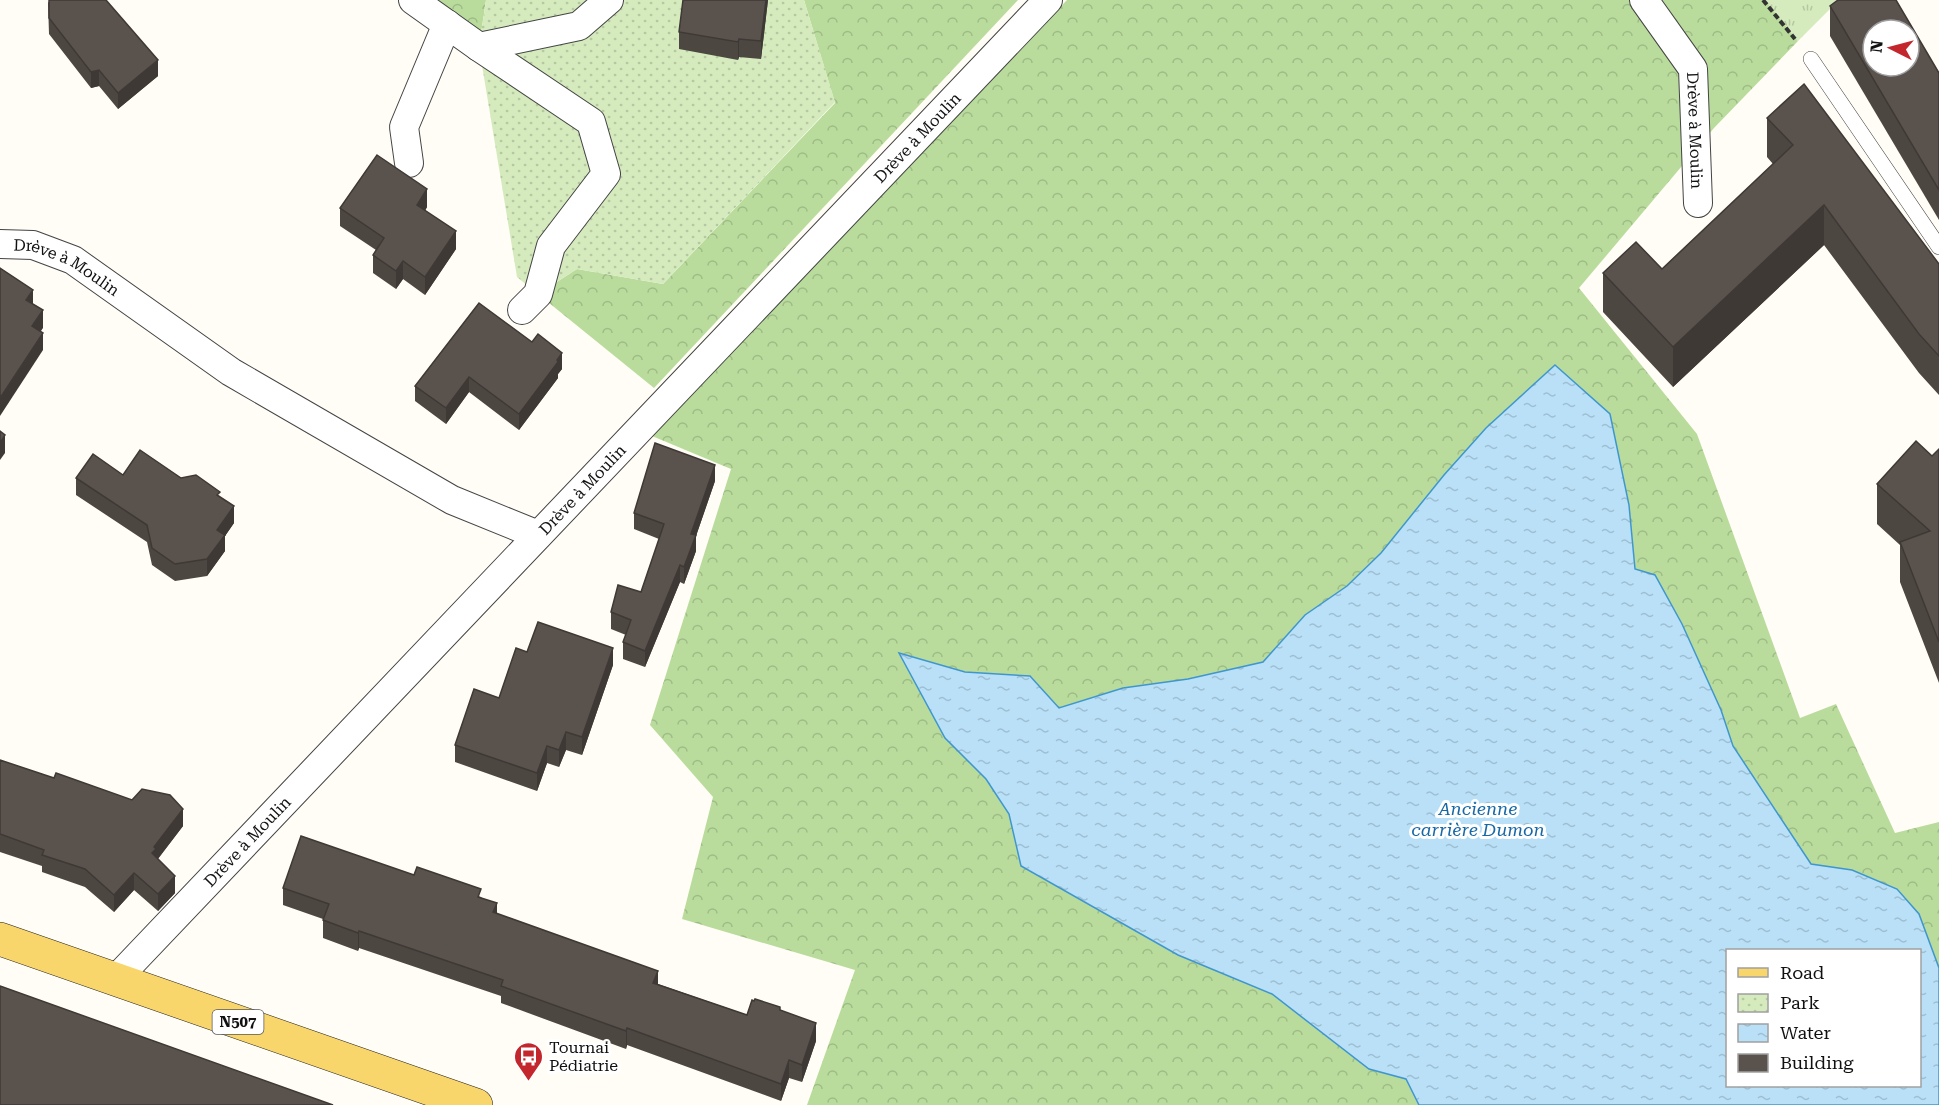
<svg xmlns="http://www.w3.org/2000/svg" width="1939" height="1105" font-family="'Roboto Serif',serif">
  <defs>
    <pattern id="grass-tufts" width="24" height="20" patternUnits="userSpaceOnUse" patternTransform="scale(1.5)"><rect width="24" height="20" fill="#d5ebbd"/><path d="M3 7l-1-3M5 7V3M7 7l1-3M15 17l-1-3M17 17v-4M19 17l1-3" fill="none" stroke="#b6c8a1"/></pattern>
    <pattern id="forest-crowns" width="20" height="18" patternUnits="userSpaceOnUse" patternTransform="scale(1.5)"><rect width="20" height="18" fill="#b9dc9c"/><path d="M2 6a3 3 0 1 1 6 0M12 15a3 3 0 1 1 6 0" fill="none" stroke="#9ebc85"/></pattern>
    <pattern id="park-dots" width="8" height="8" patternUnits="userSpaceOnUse" patternTransform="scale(1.5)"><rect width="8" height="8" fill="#d5ebbd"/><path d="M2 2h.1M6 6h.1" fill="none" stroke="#b6c8a1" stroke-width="1.8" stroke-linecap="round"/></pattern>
    <pattern id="water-ripples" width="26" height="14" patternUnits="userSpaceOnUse" patternTransform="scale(1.5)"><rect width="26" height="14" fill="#b9e0f7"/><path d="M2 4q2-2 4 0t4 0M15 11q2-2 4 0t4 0" fill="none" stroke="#9ebfd3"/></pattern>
  </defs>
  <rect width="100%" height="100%" fill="#fffdf5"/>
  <polygon fill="url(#grass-tufts)" points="1765,0 1839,0 1798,41"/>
  <g fill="url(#forest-crowns)">
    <polygon points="413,0 486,0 479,47"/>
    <polygon points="804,0 1018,0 654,388 538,294 577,269 663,284 835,103"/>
    <polygon points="1067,0 1765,0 1798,41 1714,128 1579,288 1697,434 1800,718 1836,704 1895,833 1939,822 1939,968 1919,914 1852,870 1811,864 1733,746 1721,710 1682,624 1655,576 1635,569 1629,505 1610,414 1412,516 1381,553 1347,586 1305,615 1263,662 1188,679 1123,688 1059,708 1030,676 965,672 900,653 945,738 986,779 1009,814 1021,866 1178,955 1272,994 1369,1069 1406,1079 1419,1105 807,1105 855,970 682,919 713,797 650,725 731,469 652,436"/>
  </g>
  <polygon fill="url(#park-dots)" points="486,0 804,0 835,102 663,284 577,269 538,294 517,277 479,47"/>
  <path fill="url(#water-ripples)" stroke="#3f96cf" stroke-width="1.5" fill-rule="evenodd" d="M1555 365 1610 414 1629 505 1635 569 1655 575 1682 624 1721 710 1733 746 1811 864 1852 870 1897 889 1919 914 1939 968V1105H1419L1406 1079 1369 1069 1272 994 1178 955 1021 866 1009 814 986 779 945 738 899 653 965 672 1030 676 1059 708 1123 688 1188 679 1263 662 1305 615 1347 586 1381 553 1444 475 1486 428ZM1728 950H1920V1086H1728Z"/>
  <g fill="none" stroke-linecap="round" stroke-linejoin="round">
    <defs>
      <polyline id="service" points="1811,59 1939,247"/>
      <g id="minor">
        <polyline points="413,0 479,47 579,26 609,0"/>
        <path id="s1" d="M1644 0 1693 69 1698 203"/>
        <polyline points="479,47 591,122 606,174 551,246 538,294 522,310"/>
        <polyline points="409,163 404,127 447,24"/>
        <path id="s2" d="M0 244 33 245 73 260 231 372 452 500 538 535"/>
        <path id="s3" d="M116 979 1048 0"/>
      </g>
      <polyline id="primary" points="0,939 476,1105"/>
    </defs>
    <use href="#service" stroke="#444" stroke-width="16"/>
    <use href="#minor" stroke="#444" stroke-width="30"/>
    <use href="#primary" stroke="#222" stroke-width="34"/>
    <polyline stroke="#333" stroke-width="4" stroke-dasharray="6 3" stroke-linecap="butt" points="1763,0 1795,39"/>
    <use href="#service" stroke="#fff" stroke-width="15"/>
    <use href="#minor" stroke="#fff" stroke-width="28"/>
    <use href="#primary" stroke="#f9d66b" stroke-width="33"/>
  </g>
  <g fill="#4d4742">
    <polygon points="768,0 761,59 739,57 738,60 679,49 679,32"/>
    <polygon points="48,2 158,76 118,109 99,86 91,88 49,34"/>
    <polygon points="1830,6 1939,73 1939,220 1830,36"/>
    <polygon points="1767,118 1939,264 1939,395 1919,373 1824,245 1673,387 1603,312 1603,273 1662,269 1773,164 1767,157"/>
    <polygon points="427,207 425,211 456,249 425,295 403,279 396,289 373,273 373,255 376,250 340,226 340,208"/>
    <polygon points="479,303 562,369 558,374 558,378 519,430 469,392 446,424 415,401 415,386"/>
    <polygon points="1939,449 1939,683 1900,582 1900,545 1877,524 1877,484 1932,456"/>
    <polygon points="123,475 181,478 220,497 234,523 225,536 225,551 207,576 175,581 152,565 147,542 76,495 76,478"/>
    <polygon points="715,481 696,536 696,551 684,584 680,582 645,667 623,659 623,642 626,635 611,629 611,612 641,592 659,539 634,529 634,513"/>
    <polygon points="527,652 613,665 582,755 566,750 559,767 547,763 537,791 455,762 455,745 499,698"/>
    <polygon points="0,760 183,826 158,859 175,893 158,911 134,890 114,912 85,887 42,872 42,866 0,852"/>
    <polygon points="414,875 481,897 497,914 658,984 747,1015 780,1010 816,1041 802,1082 789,1078 781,1101 627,1045 626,1049 501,1003 501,996 359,948 358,951 323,938 323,919 283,905 283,888"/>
  </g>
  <g fill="#3f3936">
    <polygon points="766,0 768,0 761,59 761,41"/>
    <polygon points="739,39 739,57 738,60 738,42"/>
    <polygon points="158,60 158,76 118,109 118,93"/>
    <polygon points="99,70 99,86 91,88 91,72"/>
    <polygon points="427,189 427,207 417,223 417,205"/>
    <polygon points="1824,205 1824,245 1673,387 1673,347"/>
    <polygon points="456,231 456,249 425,295 425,277"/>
    <polygon points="403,261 403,279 396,289 396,271"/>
    <polygon points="33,290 33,308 26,300"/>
    <polygon points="43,310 43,328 32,344 32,326"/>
    <polygon points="43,333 43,350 0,416 0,398"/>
    <polygon points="562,353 562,369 558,374 558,378 519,430 519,414"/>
    <polygon points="469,377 469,392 446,424 446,408"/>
    <polygon points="5,435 5,453 0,460 0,443"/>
    <polygon points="715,465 715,481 696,536 696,551 684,584 684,567 691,534"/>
    <polygon points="234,506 234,523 225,536 225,551 207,576 207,559 217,530"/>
    <polygon points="680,565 680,582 645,667 645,651"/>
    <polygon points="613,648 613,665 582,755 582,737"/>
    <polygon points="566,732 566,750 559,767 559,750"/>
    <polygon points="547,746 547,763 537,791 537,773"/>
    <polygon points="183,809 183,826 156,861 152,853 154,847"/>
    <polygon points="134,873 134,890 114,912 114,895"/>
    <polygon points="175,876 175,893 158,911 158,894"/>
    <polygon points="497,903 497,920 493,912"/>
    <polygon points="359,931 359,948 358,951 358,933"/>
    <polygon points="658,971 658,988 653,983"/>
    <polygon points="816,1023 816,1041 802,1082 802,1065"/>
    <polygon points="627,1028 627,1045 626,1049 626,1031"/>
    <polygon points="789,1060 789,1078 781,1101 781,1084"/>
  </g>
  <g fill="#5a524d" stroke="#3f3936" stroke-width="1.5" fill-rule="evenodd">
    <polygon points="49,0 106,0 158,60 118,93 99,70 91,72 49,18"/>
    <polygon points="683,0 766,0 761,41 739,39 738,42 679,32"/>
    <path d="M1838 0H1896L1939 73V190L1830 6ZM1873 30H1909V66H1873Z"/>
    <polygon points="1804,84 1939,264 1939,356 1919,334 1824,205 1673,347 1603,273 1636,242 1662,269 1793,145 1767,118"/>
    <polygon points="377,155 427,189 417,205 456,231 425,277 403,261 396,271 373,255 384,238 340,208"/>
    <polygon points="0,268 33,290 26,300 43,310 32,326 43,333 0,398"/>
    <polygon points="479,303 532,342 538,334 562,353 557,360 558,362 519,414 469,377 446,408 415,386"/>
    <polygon points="0,431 5,435 0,443"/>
    <polygon points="1916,441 1932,456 1939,449 1939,642 1900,542 1930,531 1877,484"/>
    <polygon points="655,443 715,465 691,534 696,535 684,567 680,565 645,651 623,642 631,620 611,612 618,585 641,592 664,524 634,513"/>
    <polygon points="140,450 181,478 196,475 220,492 217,495 234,506 217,530 225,535 207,559 175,564 152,548 147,525 76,478 93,454 123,475"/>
    <polygon points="538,622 613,648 582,737 566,732 559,750 547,746 537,773 455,745 474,689 499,698 516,648 527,652"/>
    <polygon points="0,760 54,778 56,773 132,800 142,789 170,795 183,809 154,847 156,849 152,853 175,876 158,894 134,873 114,895 85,869 42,855 44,850 0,834"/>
    <polygon points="301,836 414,875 417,867 481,889 478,897 497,903 493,912 658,971 653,983 747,1015 752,1000 754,1001 755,999 780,1007 780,1010 816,1023 802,1065 789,1060 781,1084 627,1028 626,1031 501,986 503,980 359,931 358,933 323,920 329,904 283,888"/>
    <polygon points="0,986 333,1105 0,1105"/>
  </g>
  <defs>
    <symbol id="bus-pin" viewBox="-11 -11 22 30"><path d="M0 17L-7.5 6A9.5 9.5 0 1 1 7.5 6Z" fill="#c4262e" stroke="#fff"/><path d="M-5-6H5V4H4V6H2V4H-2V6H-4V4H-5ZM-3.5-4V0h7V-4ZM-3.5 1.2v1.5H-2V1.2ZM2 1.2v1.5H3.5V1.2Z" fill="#fff"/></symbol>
  </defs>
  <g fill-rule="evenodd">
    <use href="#bus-pin" x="512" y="1040" width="33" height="45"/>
  </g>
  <g text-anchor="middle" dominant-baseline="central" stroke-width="6" stroke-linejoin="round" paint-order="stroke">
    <rect fill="#fff" stroke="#585858" stroke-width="1.5" x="212.5" y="1010" width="51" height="24" rx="4.5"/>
    <g font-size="15" font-weight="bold" fill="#111">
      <text x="238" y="1022">N507</text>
    </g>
    <g font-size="16" fill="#111" stroke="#fff">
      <text stroke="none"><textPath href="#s1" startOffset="146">Drève à Moulin</textPath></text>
      <text stroke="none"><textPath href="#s3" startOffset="1162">Drève à Moulin</textPath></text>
      <text stroke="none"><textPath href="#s2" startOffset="72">Drève à Moulin</textPath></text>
      <text stroke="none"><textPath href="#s3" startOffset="676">Drève à Moulin</textPath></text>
      <text stroke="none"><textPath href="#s3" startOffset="190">Drève à Moulin</textPath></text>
    </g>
    <g font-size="16" fill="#111" stroke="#fff" text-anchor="start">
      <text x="549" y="1047">Tournai<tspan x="549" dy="18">Pédiatrie</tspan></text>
    </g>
    <g font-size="18" font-style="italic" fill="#1768a6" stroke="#fff">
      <text x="1478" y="808">Ancienne<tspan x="1478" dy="21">carrière Dumon</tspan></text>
    </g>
  </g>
  <rect x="1726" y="949" width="195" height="138" fill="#ffffff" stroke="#a0a0a0" stroke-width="1.5"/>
  <rect x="1738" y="968" width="30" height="9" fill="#f9d66b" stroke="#a0a0a0" stroke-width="1.5"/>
  <text x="1780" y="979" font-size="18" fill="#111111">Road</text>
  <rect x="1738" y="994" width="30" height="18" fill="url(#park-dots)" stroke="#a0a0a0" stroke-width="1.5"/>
  <text x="1780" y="1009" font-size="18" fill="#111111">Park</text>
  <rect x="1738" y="1024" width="30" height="18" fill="url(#water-ripples)" stroke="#a0a0a0" stroke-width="1.5"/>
  <text x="1780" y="1039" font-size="18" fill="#111111">Water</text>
  <rect x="1738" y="1054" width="30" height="18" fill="#5a524d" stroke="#a0a0a0" stroke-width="1.5"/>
  <text x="1780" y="1069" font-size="18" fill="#111111">Building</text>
  <g transform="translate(1891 48) rotate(276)"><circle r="28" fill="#ffffff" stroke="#a0a0a0" stroke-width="1.5"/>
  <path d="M0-4.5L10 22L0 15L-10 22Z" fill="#c4262e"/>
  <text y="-9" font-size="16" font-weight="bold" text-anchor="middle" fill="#111111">N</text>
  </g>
</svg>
